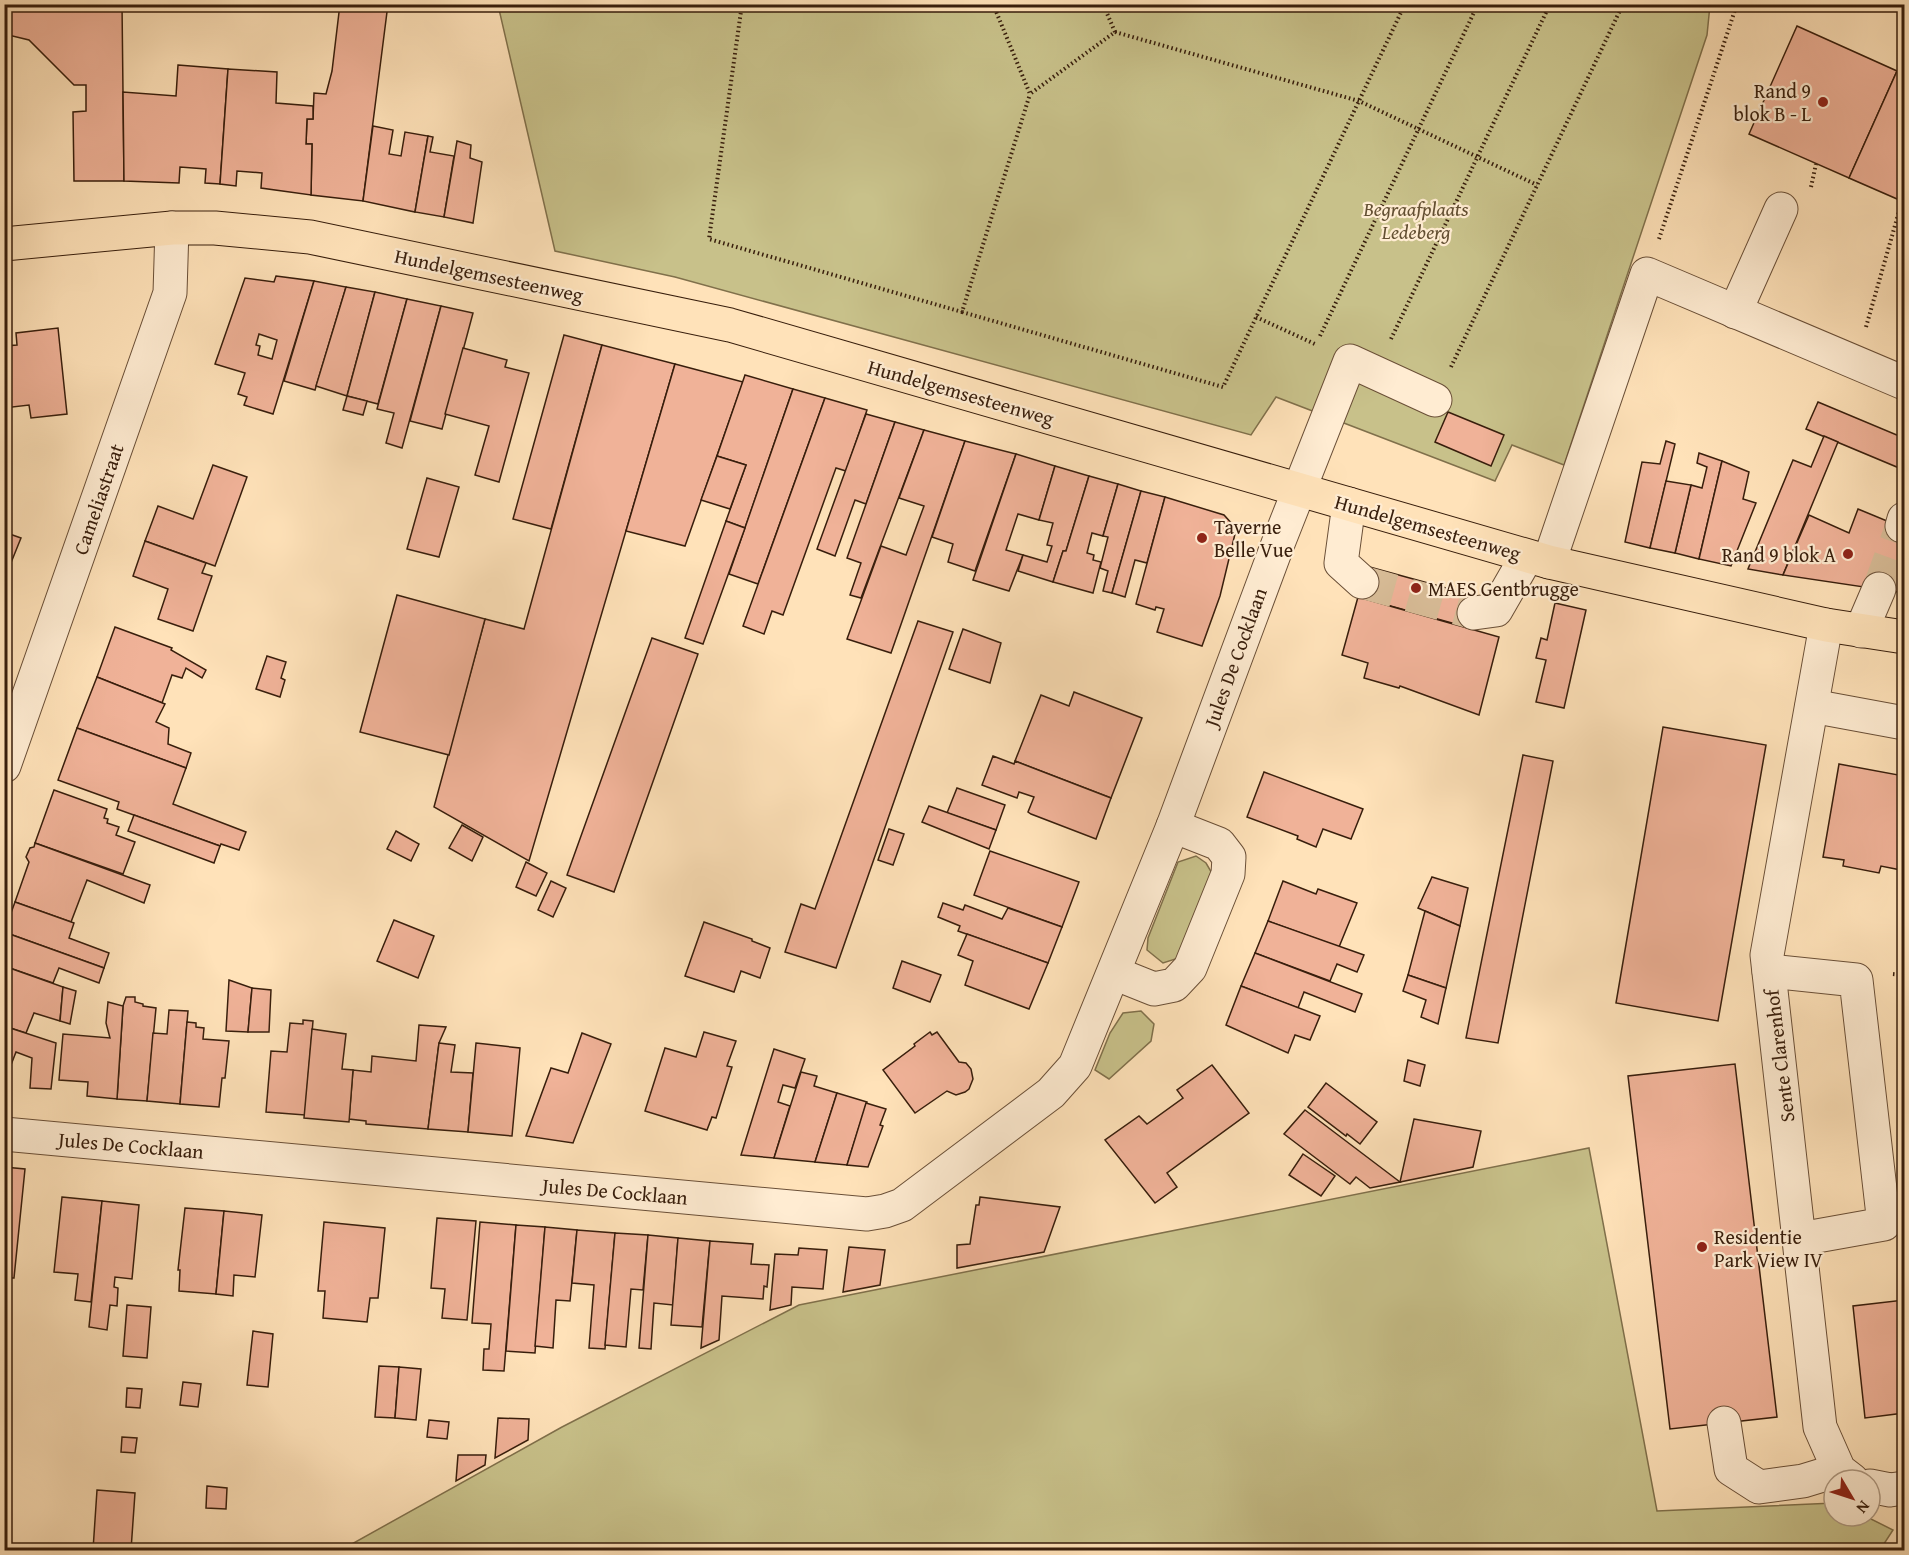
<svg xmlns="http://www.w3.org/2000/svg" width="1909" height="1555" font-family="'Gentium Book Plus',serif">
  <rect width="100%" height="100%" fill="#ffe2b9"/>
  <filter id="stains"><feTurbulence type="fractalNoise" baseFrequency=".00333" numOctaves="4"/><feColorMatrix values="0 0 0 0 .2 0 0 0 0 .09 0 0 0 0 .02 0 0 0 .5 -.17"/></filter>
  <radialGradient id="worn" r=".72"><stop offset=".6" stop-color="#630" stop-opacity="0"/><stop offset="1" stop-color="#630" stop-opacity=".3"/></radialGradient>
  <g fill="#c8c18a" stroke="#80704b" stroke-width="1.5">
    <polygon points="498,5 1710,5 1707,35 1564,465 1512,445 1495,481 1276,397 1251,435 675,277 555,251"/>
    <polygon points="1196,856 1206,863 1216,880 1185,956 1163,963 1147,950 1148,938 1178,862"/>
    <polygon points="1898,900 1904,901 1904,946"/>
    <polygon points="1141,1011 1154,1024 1151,1041 1109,1079 1095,1070 1110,1033 1123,1013"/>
    <polygon points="1589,1148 1657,1511 1834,1503 1834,1516 1865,1516 1893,1530 1880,1550 341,1550 562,1427 799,1305"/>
  </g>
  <g fill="#f0b298" stroke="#381e0c" stroke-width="1.5" fill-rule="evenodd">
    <polygon points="4,4 122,4 124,181 74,181 73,112 86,111 86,85 74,85 29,40 4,34"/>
    <polygon points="340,4 388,4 363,201 311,195 312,144 306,144 307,119 313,119 314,93 326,94 332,71"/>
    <polygon points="393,4 427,4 426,9"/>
    <polygon points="1797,26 1897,71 1849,178 1749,134"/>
    <polygon points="178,65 228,69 220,184 205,183 206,169 180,167 179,183 124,181 123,92 176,96"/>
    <polygon points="228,69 277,72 276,103 313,106 313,119 307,119 306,144 312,144 311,195 261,188 262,173 237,171 236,186 220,184"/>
    <polygon points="1897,71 1904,74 1904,202 1849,178"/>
    <polygon points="373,126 393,130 389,154 401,156 405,132 428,136 415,212 363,201"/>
    <polygon points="428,136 433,137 430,152 454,156 444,217 415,212"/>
    <polygon points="457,141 471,145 470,158 482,162 473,223 444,217"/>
    <path d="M276 276 314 281 273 414 244 405 247 397 238 394 245 373 215 364 245 278 274 282ZM259 334 277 340 272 359 258 355 260 346 256 345Z"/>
    <polygon points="314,281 346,287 315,390 284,381"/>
    <polygon points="346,287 375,292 347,396 316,386"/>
    <polygon points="375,292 407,299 378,404 347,396"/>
    <polygon points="407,299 441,306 402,448 386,443 394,413 377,409"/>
    <polygon points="441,306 473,313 442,429 410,421"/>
    <polygon points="58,328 67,414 31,418 29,405 4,408 4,346 17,345 16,333"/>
    <polygon points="564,335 602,345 551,529 513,519"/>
    <polygon points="602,345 675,364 529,861 434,807 485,619 524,629"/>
    <polygon points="463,348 507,360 505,367 529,373 499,482 475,475 489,426 445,414"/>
    <polygon points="675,364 743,382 685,546 626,531"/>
    <polygon points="745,375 793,389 745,528 726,521 746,465 717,456"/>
    <polygon points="793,389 825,398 758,584 729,574"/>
    <polygon points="347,396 367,401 363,415 343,410"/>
    <polygon points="825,398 867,410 846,471 836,468 783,615 772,611 764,634 743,626"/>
    <polygon points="1818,402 1904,438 1904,470 1806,429"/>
    <polygon points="1448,412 1504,435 1491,466 1435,442"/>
    <polygon points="866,414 895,422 866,504 855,500 835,556 817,549"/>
    <polygon points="895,422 924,430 861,598 850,595 861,563 847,558"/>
    <polygon points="924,430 965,441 891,653 847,639 881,546 906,555 924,506 899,498"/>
    <polygon points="1824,436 1838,442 1783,575 1748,569 1793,460 1811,467"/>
    <polygon points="965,441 1016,454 975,571 948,562 953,544 932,537"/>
    <polygon points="1666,441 1675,444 1650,548 1625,542 1642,462 1660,464"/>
    <polygon points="1699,453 1722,461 1699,559 1675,553 1691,485 1702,488 1707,467 1697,463"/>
    <polygon points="1016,454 1055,466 1039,520 1018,514 1006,550 1023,555 1009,591 973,580"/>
    <polygon points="717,456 746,465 730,509 701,500"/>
    <polygon points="1722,461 1749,472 1743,499 1756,503 1731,566 1699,559"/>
    <polygon points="213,465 247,477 215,566 145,541 158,506 193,519"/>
    <polygon points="1055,466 1089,476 1066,551 1063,551 1053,582 1018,571 1023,555 1047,562 1052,546 1047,545 1053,523 1039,520"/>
    <polygon points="1089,476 1118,484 1103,536 1092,533 1087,553 1094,555 1093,560 1101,562 1093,593 1053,582 1063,551 1066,551"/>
    <polygon points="427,478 459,487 439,557 407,549"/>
    <polygon points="1666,481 1691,485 1675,553 1650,548"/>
    <polygon points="1118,484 1141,491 1112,593 1103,591 1108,571 1100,568 1108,537 1103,536"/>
    <polygon points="1141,491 1165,497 1147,563 1135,560 1125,597 1112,593"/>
    <polygon points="1165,497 1224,515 1234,526 1235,534 1220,596 1202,646 1157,632 1164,609 1156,607 1155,610 1136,604"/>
    <polygon points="1858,509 1904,528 1904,593 1783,575 1809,515 1849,533"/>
    <polygon points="726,521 745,528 703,644 685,638"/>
    <polygon points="4,532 21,538 4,580"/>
    <polygon points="145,541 206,563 202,573 212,576 193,631 158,619 168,589 133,576"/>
    <polygon points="1366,566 1479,597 1470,628 1358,597"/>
    <polygon points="397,595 485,619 449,755 360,732"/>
    <polygon points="1358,597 1499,637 1479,715 1400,686 1399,688 1364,678 1368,663 1342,655"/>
    <polygon points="1555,603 1586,610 1564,708 1536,702 1546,660 1536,658 1541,638 1547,640"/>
    <polygon points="918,621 953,632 836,968 785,952 801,904 815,909"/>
    <polygon points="115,627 172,648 171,650 206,670 202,678 186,668 182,678 172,675 162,703 97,677"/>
    <polygon points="963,629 1001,643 990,683 949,669"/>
    <polygon points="652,638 698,654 614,892 567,875"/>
    <polygon points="267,656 286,662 281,678 285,680 280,697 256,689"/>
    <polygon points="97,677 165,704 156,722 169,728 168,744 191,753 186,768 77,728"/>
    <polygon points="1074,692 1142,718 1111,798 1015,761 1041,695 1069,706"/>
    <polygon points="1663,727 1766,745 1718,1021 1616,1003"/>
    <polygon points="77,728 186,768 173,804 246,832 239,850 221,844 220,846 117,809 119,802 58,780"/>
    <polygon points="1523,755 1553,761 1498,1043 1466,1038"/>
    <polygon points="993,756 1014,764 1015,761 1111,798 1096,839 1031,814 1028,812 1034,797 1019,792 1017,798 982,785"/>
    <polygon points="1839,764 1904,776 1904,849 1901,870 1881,866 1879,873 1843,866 1844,860 1823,857"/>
    <polygon points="1264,772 1363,809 1351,839 1323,829 1316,847 1297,839 1298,836 1247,817"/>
    <polygon points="957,788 1005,805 996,830 947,813"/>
    <polygon points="54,790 107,809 104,818 108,819 107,823 119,827 116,835 135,842 123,874 35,843"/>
    <polygon points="929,806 996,830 989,849 922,822"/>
    <polygon points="134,815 220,846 214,863 128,831"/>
    <polygon points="462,825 483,837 472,861 449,848"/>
    <polygon points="889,829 904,834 893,865 878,860"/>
    <polygon points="396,831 419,844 411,861 387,849"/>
    <polygon points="35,843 150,885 144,903 87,880 71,922 15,902 29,862 26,857 30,848 34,847"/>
    <polygon points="1904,849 1904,871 1901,870"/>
    <polygon points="990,851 1079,882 1062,927 974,895"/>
    <polygon points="526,862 547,873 536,896 516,887"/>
    <polygon points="1432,877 1468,888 1460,926 1418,908"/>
    <polygon points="551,881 566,888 553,917 538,910"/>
    <polygon points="1283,881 1316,894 1318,889 1357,903 1339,947 1268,921"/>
    <polygon points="15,902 74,923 69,938 109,953 104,968 4,932"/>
    <polygon points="943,903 963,910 965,905 1002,919 1008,908 1062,927 1048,963 958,931 960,926 938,917"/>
    <polygon points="1425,911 1460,926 1446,988 1408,975"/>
    <polygon points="394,920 434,936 418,978 377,961"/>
    <polygon points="1268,921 1364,955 1357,972 1337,964 1330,981 1255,953"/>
    <polygon points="704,922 752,939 752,941 770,948 760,978 741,971 734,992 685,976"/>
    <polygon points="4,932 104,968 99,983 59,968 53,983 4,966"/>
    <polygon points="967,934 1048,963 1029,1009 965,985 973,961 958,955"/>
    <polygon points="1255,953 1362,994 1355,1012 1304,992 1298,1008 1241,986"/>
    <polygon points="902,961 941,975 930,1002 893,988"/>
    <polygon points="4,966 63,987 60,1021 34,1013 26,1033 4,1026"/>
    <polygon points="1408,975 1446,988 1438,1024 1421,1017 1426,1000 1403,991"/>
    <polygon points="229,980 252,988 248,1032 226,1031"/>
    <polygon points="1241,986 1320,1016 1310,1040 1295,1035 1288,1053 1226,1025"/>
    <polygon points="63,987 76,991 70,1024 60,1021"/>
    <polygon points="252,988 271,990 269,1032 248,1032"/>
    <polygon points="126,997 135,997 135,1002 143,1004 143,1006 156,1008 147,1101 117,1099 123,1006"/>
    <polygon points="108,1002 123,1006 117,1099 87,1096 88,1082 59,1080 63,1034 110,1038 106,1023"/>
    <polygon points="169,1010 188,1011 180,1104 147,1101 153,1033 167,1034"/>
    <polygon points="303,1020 313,1021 305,1115 266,1112 271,1051 287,1052 290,1023 303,1024"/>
    <polygon points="187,1022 196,1023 196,1027 204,1028 203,1039 229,1041 225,1078 222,1078 219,1107 180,1104"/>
    <polygon points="419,1025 446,1027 439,1043 428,1129 366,1124 366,1121 349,1119 353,1070 371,1072 372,1056 416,1061"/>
    <polygon points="4,1026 56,1043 51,1089 30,1088 32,1058 16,1052 4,1083"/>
    <polygon points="312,1029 346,1034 342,1069 353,1070 349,1122 304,1118"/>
    <polygon points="704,1032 736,1041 727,1066 732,1067 716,1118 712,1117 707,1130 645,1111 665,1048 696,1057"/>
    <polygon points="930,1032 932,1035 937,1032 959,1062 966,1063 971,1069 973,1079 969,1089 965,1092 956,1095 947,1091 915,1113 883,1070 915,1046 914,1044"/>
    <polygon points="582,1033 611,1044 573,1143 526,1136 551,1068 568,1073"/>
    <polygon points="439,1043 455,1045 451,1072 473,1073 468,1132 428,1129"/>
    <polygon points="476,1043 520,1048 512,1136 468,1132"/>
    <polygon points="774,1049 805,1059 795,1088 783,1085 778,1102 790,1106 774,1158 741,1155"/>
    <polygon points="1408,1060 1425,1065 1420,1086 1404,1081"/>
    <polygon points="1735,1064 1777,1417 1670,1429 1628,1076"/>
    <polygon points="1212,1065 1249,1113 1167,1173 1177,1187 1155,1203 1105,1140 1139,1116 1147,1124 1183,1098 1177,1090"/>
    <polygon points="801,1072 817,1076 814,1086 837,1093 815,1162 774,1158"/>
    <polygon points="1326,1083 1377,1122 1360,1144 1347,1134 1346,1136 1308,1107"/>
    <polygon points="837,1093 867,1102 847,1165 815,1162"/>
    <polygon points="866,1103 886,1109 880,1125 883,1126 868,1167 847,1165"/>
    <polygon points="1305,1110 1400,1182 1370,1188 1356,1177 1350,1184 1284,1134"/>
    <polygon points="1414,1119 1481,1131 1473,1167 1400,1182"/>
    <polygon points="1303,1154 1335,1176 1321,1196 1289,1175"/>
    <polygon points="4,1167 25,1169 14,1278 8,1278 4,1306"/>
    <polygon points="62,1197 102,1201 91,1302 75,1300 78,1274 54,1272"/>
    <polygon points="980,1197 1060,1207 1044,1252 957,1268 957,1245 970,1244 976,1205 979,1205"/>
    <polygon points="102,1201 139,1205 132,1279 115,1277 114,1287 118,1288 117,1306 110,1305 107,1330 89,1327"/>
    <polygon points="185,1208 224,1211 216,1294 179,1291 180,1270 178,1270"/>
    <polygon points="224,1211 262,1215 255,1277 234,1275 233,1296 216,1294"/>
    <polygon points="437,1218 476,1221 467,1320 442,1318 445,1289 431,1288"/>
    <polygon points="324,1222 385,1228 378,1298 370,1298 367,1322 323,1318 325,1291 318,1291"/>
    <polygon points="480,1222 516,1225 504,1371 483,1370 484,1349 489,1349 491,1324 472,1323"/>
    <polygon points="516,1225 545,1227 535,1353 506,1351"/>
    <polygon points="545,1227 577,1230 570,1301 556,1300 553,1348 535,1346"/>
    <polygon points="577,1230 615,1233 605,1349 589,1348 594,1285 572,1283"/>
    <polygon points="615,1233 648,1235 643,1290 631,1289 626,1347 605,1345"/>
    <polygon points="648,1235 678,1238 673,1305 654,1303 651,1349 639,1348"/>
    <polygon points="678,1238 710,1241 702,1327 671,1325"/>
    <polygon points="710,1241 753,1244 751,1264 769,1265 767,1287 764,1286 763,1299 722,1296 719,1340 701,1348"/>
    <polygon points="849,1247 885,1250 880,1285 843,1292"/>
    <polygon points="799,1248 827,1250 823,1289 792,1287 791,1305 770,1310 775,1254 798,1255"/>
    <polygon points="1904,1300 1904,1413 1865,1418 1853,1306"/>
    <polygon points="127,1305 151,1307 147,1358 123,1356"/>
    <polygon points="253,1331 273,1334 268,1387 247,1385"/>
    <polygon points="379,1366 399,1367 395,1418 375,1417"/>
    <polygon points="399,1367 421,1369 416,1420 395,1418"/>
    <polygon points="183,1382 201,1384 198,1407 180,1405"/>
    <polygon points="127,1388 142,1389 140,1408 126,1407"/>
    <polygon points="498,1418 529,1419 528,1440 495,1458"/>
    <polygon points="429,1420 449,1422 447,1439 427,1437"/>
    <polygon points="122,1437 137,1438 135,1453 121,1452"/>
    <polygon points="458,1455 486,1455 485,1465 456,1481"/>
    <polygon points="207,1486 227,1488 226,1509 206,1508"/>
    <polygon points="97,1490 135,1493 131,1550 93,1550"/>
  </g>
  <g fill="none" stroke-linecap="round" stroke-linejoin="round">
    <g stroke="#d7bb96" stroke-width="33" stroke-dasharray="33 16" stroke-linecap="butt">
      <polyline points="1362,582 1474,613"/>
      <polyline points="1879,589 1902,526"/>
    </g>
    <defs>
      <g id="minor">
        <polyline points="1735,312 1781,209"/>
        <polyline points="1349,504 1341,563 1362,582"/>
        <polyline points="1902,526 1904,519"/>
        <polyline points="1549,562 1647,274 1904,383"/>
        <polyline points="1474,613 1496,610 1527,556"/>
        <polyline points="1826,625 1767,955 1820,1427 1839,1470 1852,1480"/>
        <polyline points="1861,631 1879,589"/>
        <polyline points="1812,706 1904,723"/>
        <polyline points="4,766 170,293 172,228"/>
        <polyline points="1769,971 1856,980 1884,1224 1800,1239"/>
        <polyline points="1114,973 1154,989 1174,985 1190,968 1228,874 1229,857 1219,844 1173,826"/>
        <polyline points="4,1134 867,1214 885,1211 902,1205 1051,1093 1075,1066 1173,826 1279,541 1350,361 1435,400"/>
        <polyline points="1724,1423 1731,1469 1759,1487 1803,1481 1839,1470"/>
        <polyline points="1870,1486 1890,1490 1904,1488"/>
      </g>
      <polyline id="major" points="4,244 172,228 215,228 310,237 730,325 1549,562 1826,625 1904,637"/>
    </defs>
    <use href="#minor" stroke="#6a4f37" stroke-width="35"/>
    <use href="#major" stroke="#381e0c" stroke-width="35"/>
    <g stroke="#381e0c" stroke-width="4" stroke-dasharray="1.5 3" stroke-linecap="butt">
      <polyline points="742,4 709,239 962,312 1030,94"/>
      <polyline points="993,4 1030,94 1115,32 1103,4"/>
      <polyline points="1115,32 1359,101 1537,185"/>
      <polyline points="1811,187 1816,164"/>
      <polyline points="1659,239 1737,4"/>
      <polyline points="962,312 1223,387 1405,4"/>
      <polyline points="1256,317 1317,345"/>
      <polyline points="1866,327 1902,201"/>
      <polyline points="1320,336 1478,4"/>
      <polyline points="1391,339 1550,4"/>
      <polyline points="1451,367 1623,4"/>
      <polyline points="1893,974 1904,975"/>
    </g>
    <use href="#minor" stroke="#ffecd2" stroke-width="33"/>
    <use href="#major" stroke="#ffe2b9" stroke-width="33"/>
  </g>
  <g fill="#8f2418" stroke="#ffecd2" stroke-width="2">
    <circle cx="1823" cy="102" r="6"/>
    <circle cx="1202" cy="538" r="6"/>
    <circle cx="1848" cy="554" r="6"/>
    <circle cx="1416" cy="588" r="6"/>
    <circle cx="1702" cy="1247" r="6"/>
  </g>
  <g text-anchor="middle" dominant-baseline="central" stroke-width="4.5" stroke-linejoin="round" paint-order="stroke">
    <g font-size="20" fill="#381e0c" stroke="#ffecd2" text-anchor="start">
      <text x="1811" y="90" text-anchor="end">Rand 9<tspan x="1811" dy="23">blok B - L</tspan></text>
      <text x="1214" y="526">Taverne<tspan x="1214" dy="23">Belle Vue</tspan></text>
      <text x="1836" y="554" text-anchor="end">Rand 9 blok A</text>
      <text x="1428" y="588">MAES Gentbrugge</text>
      <text x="1714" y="1236">Residentie<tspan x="1714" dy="23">Park View IV</tspan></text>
    </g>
    <g font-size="20" font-style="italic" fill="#634f32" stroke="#ffecd2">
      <text x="1416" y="208">Begraafplaats<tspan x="1416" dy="23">Ledeberg</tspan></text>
    </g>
    <g font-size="20" fill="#381e0c" stroke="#ffecd2">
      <text transform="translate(489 275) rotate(12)">Hundelgemsesteenweg</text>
      <text transform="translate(961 392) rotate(16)">Hundelgemsesteenweg</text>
      <text transform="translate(98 499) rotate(-71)">Cameliastraat</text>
      <text transform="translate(1428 527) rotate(16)">Hundelgemsesteenweg</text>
      <text transform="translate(1235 657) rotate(-70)">Jules De Cocklaan</text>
      <text transform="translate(1779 1056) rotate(-97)">Sente Clarenhof</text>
      <text transform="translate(131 1145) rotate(5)">Jules De Cocklaan</text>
      <text transform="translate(615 1191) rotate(5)">Jules De Cocklaan</text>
    </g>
  </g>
  <rect width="1909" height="1555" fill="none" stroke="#ffe2b9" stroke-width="24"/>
  <rect x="6" y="6" width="1897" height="1543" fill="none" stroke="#381e0c" stroke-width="3"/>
  <rect x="12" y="12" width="1885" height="1531" fill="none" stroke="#381e0c" stroke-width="1.5"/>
  <g transform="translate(1852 1498) rotate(129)"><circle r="28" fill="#ffecd2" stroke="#af9a83" stroke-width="1.5"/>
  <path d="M0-4.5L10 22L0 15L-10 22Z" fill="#8f2418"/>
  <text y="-9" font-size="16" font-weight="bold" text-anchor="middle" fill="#381e0c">N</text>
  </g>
  <rect width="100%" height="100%" filter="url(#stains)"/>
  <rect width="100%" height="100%" fill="url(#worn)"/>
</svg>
